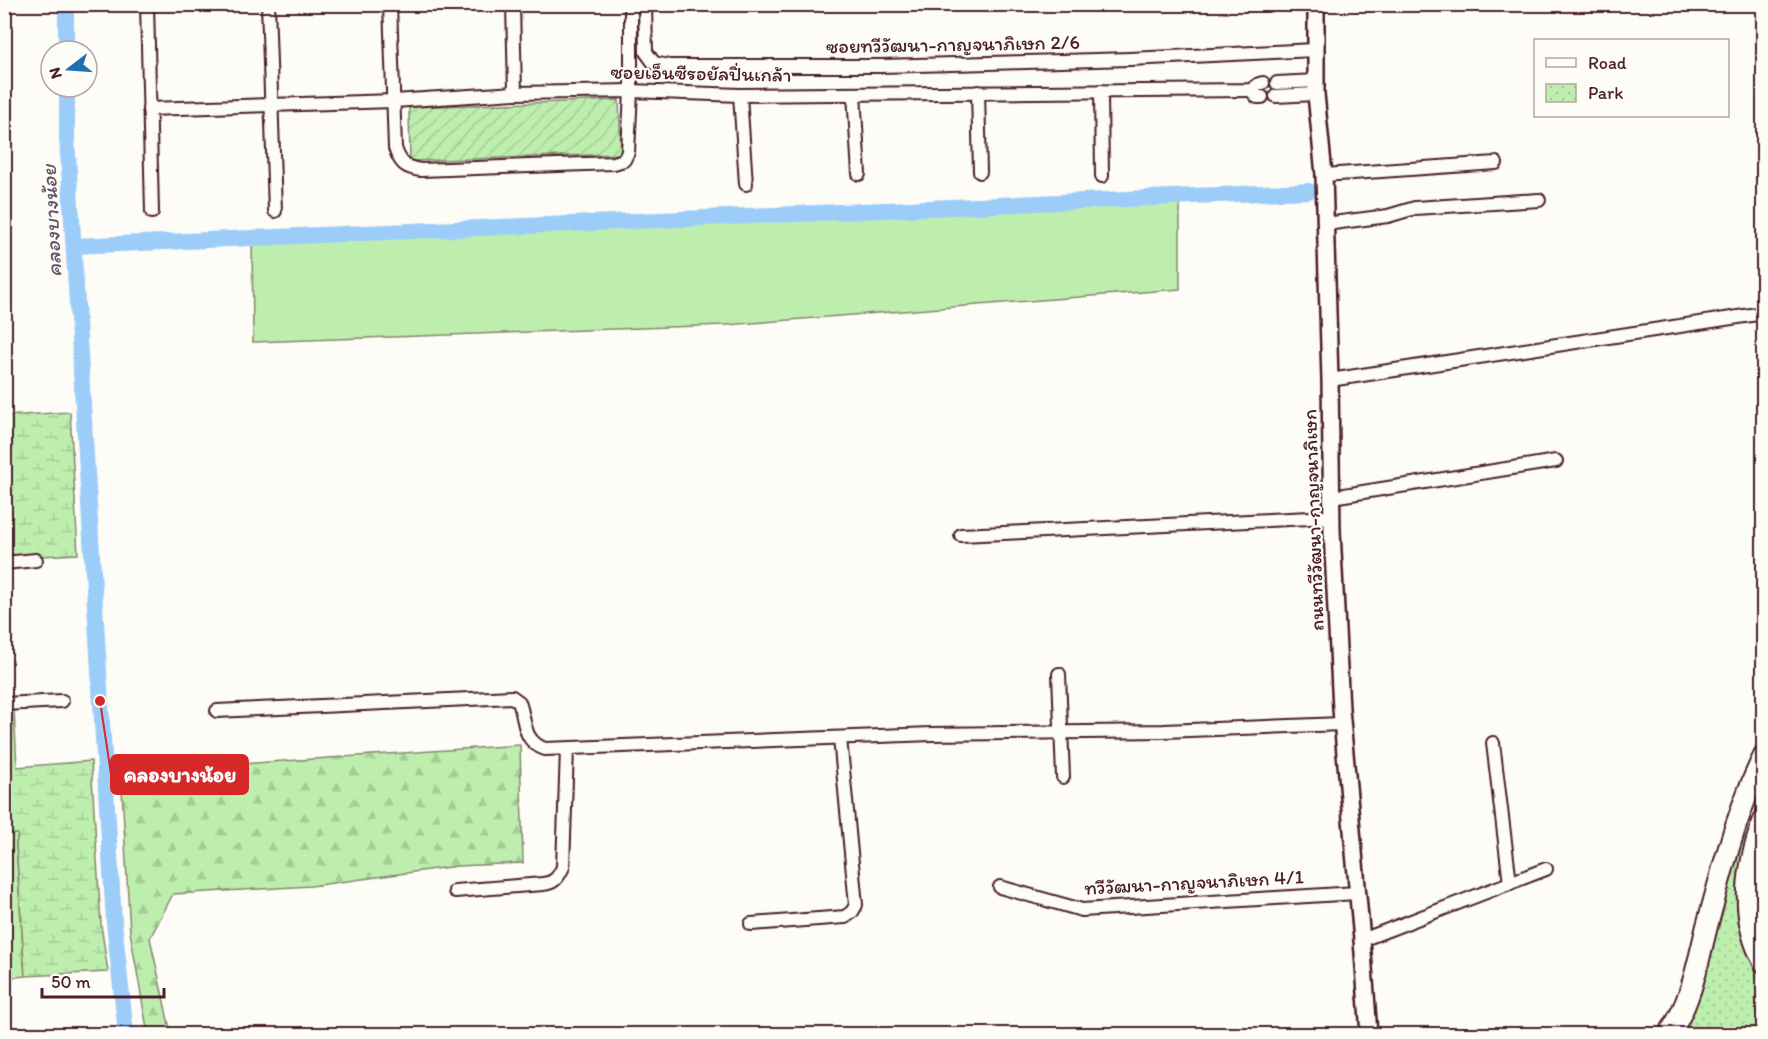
<svg xmlns="http://www.w3.org/2000/svg" width="1768" height="1039" font-family="Itim,'Playpen Sans Thai',sans-serif">
  <defs>
    <pattern id="forest-firs" width="22" height="20" patternUnits="userSpaceOnUse" patternTransform="scale(1.5)"><rect width="22" height="20" fill="#bdeeae"/><path d="M5 1l3.5 6h-7zM16 11l3.5 6h-7z" fill="#a4cc96"/></pattern>
    <pattern id="wetland-marsh" width="20" height="14" patternUnits="userSpaceOnUse" patternTransform="scale(1.5)"><rect width="20" height="14" fill="#bdeeae"/><path d="M1 5h8M5 5V1M11 12h8M15 12V8" fill="none" stroke="#a4cc96"/></pattern>
    <pattern id="park-dots" width="8" height="8" patternUnits="userSpaceOnUse" patternTransform="scale(1.5)"><rect width="8" height="8" fill="#bdeeae"/><path d="M2 2h.1M6 6h.1" fill="none" stroke="#a4cc96" stroke-width="1.8" stroke-linecap="round"/></pattern>
    <pattern id="garden-furrows" width="10" height="10" patternUnits="userSpaceOnUse" patternTransform="scale(1.5)"><rect width="10" height="10" fill="#bdeeae"/><path d="M-1 1l2-2M0 10L10 0M9 11l2-2" fill="none" stroke="#a4cc96"/></pattern>
  </defs>
  <rect width="100%" height="100%" fill="#fdfcf7"/>
  <filter id="ink" filterUnits="userSpaceOnUse"><feTurbulence type="fractalNoise" baseFrequency=".0167" numOctaves="2"/><feDisplacementMap in="SourceGraphic" scale="12" xChannelSelector="R" yChannelSelector="G"/><feConvolveMatrix kernelMatrix="1 2 1 2 8 2 1 2 1" color-interpolation-filters="sRGB"/></filter>
  <g filter="url(#ink)">
    <polygon fill="#bdeeae" stroke="#84866c" stroke-width="1.5" points="1180,192 1180,289 726,325 253,342 252,235"/>
    <g fill="url(#forest-firs)" stroke="#84866c" stroke-width="1.5">
      <polygon points="520,745 523,863 457,866 311,886 173,894 150,938 171,1034 148,1034 130,932 121,772"/>
      <polygon points="5,834 18,834 16,845 25,976 5,978"/>
    </g>
    <g fill="url(#wetland-marsh)" stroke="#84866c" stroke-width="1.5">
      <polygon points="70,412 78,554 5,558 5,416"/>
      <polygon points="14,710 17,767 91,761 101,925 108,972 25,976 16,844 18,834 4,834 5,711"/>
    </g>
    <polygon fill="url(#park-dots)" stroke="#84866c" stroke-width="1.5" points="1763,821 1763,1034 1682,1034 1691,1015 1706,969 1742,841"/>
    <polygon fill="url(#garden-furrows)" stroke="#84866c" stroke-width="1.5" points="619,100 621,154 410,161 409,107"/>
    <g fill="none" stroke-linecap="round" stroke-linejoin="round">
      <g stroke="#9ccdf9" stroke-width="16">
        <polyline points="66,4 66,51"/>
        <polyline points="67,87 67,137 114,922 126,1034"/>
        <polyline points="74,246 1309,191"/>
      </g>
      <defs>
        <g id="minor">
          <polyline points="147,4 152,212"/>
          <polyline points="268,4 275,211"/>
          <path d="M390 4 395 148C400 163 405 168 421 170L614 163 624 160 628 152 631 91V4"/>
          <polyline points="513,4 515,93"/>
          <polyline points="645,4 646,52 654,63 669,66 881,66 1130,59 1315,50"/>
          <polyline points="1277,83 1316,81"/>
          <polyline points="1251,90 1257,97 1262,97"/>
          <polyline points="1101,91 1102,176"/>
          <polyline points="978,92 980,172"/>
          <polyline points="854,94 859,174"/>
          <polyline points="740,95 746,184"/>
          <polyline points="1276,96 1316,94"/>
          <polyline points="149,109 394,101 515,93 631,91 740,95 1251,90 1259,84 1263,83"/>
          <polyline points="1324,175 1496,163"/>
          <polyline points="1325,224 1388,216 1415,208 1539,200"/>
          <polyline points="1330,380 1764,313"/>
          <polyline points="1332,497 1556,461"/>
          <polyline points="961,535 1332,517"/>
          <polyline points="4,563 36,560"/>
          <polyline points="1059,674 1063,777"/>
          <polyline points="4,704 62,701"/>
          <path d="M217 711 512 697 519 702C526 721 522 741 545 749L932 734 1164 731 1342 724"/>
          <polyline points="1493,743 1510,883"/>
          <polyline points="1000,887 1082,910 1357,893"/>
          <path d="M455 891 543 884C554 883 558 878 563 867L567 749"/>
          <polyline points="751,924 845,917 852,912 856,905 840,738"/>
          <polyline points="1362,940 1546,869"/>
        </g>
        <polyline id="tertiary" points="1316,4 1316,94 1324,175 1330,380 1332,531 1341,709 1362,940 1369,1034"/>
        <g id="primary">
          <path d="M1764 820C1746 866 1739 918 1764 962"/>
          <path d="M1669 1034C1691 1003 1698 962 1707 926 1723 868 1737 810 1764 756"/>
        </g>
      </defs>
      <use href="#minor" stroke="#4a1f2b" stroke-width="16"/>
      <use href="#tertiary" stroke="#4a1f2b" stroke-width="20"/>
      <use href="#primary" stroke="#4a1f2b" stroke-width="24"/>
      <use href="#minor" stroke="#fdfcf7" stroke-width="12"/>
      <use href="#tertiary" stroke="#fdfcf7" stroke-width="15"/>
      <use href="#primary" stroke="#fdfcf7" stroke-width="20"/>
    </g>
  </g>
  <g text-anchor="middle" dominant-baseline="central" stroke-width="4.5" stroke-linejoin="round" paint-order="stroke">
    <g font-size="20" fill="#4a1f2b" stroke="#fdfcf7">
      <text transform="translate(953 44) rotate(-1)">ซอยทวีวัฒนา-กาญจนาภิเษก 2/6</text>
      <text transform="translate(701 73) rotate(1)">ซอยเอ็นซีรอยัลปิ่นเกล้า</text>
      <text transform="translate(1313 520) rotate(-92)">ถนนทวีวัฒนา-กาญจนาภิเษก</text>
      <text transform="translate(1194 882) rotate(-3)">ทวีวัฒนา-กาญจนาภิเษก 4/1</text>
    </g>
    <g font-size="21" font-style="italic" fill="#635369" stroke="#fdfcf7">
      <text transform="translate(51 221) rotate(-93)">คลองบางน้อย</text>
    </g>
  </g>
  <path fill="none" stroke="#d62828" stroke-width="2" d="M100 701L111 774"/>
  <circle fill="#d62828" stroke="#fdfcf7" stroke-width="2" cx="100" cy="701" r="6"/>
  <rect fill="#d62828" stroke="#d62828" stroke-width="2" x="111" y="755" width="137" height="39" rx="6"/>
  <g font-size="21" text-anchor="middle" font-weight="bold" fill="#fff">
    <text x="180" y="782">คลองบางน้อย</text>
  </g>
  <rect width="1768" height="1039" fill="none" stroke="#fdfcf7" stroke-width="24"/>
  <rect x="12" y="12" width="1744" height="1015" fill="none" stroke="#4a1f2b" stroke-width="2" filter="url(#ink)"/>
  <rect x="1534" y="39" width="195" height="78" fill="#fdfcf7" stroke="#b5a4a5" stroke-width="1.5"/>
  <rect x="1546" y="58" width="30" height="9" fill="#fdfcf7" stroke="#b5a4a5" stroke-width="1.5"/>
  <text x="1588" y="69" font-size="18" fill="#4a1f2b">Road</text>
  <rect x="1546" y="84" width="30" height="18" fill="url(#park-dots)" stroke="#b5a4a5" stroke-width="1.5"/>
  <text x="1588" y="99" font-size="18" fill="#4a1f2b">Park</text>
  <g transform="translate(69 69) rotate(253)"><circle r="28" fill="#fdfcf7" stroke="#b5a4a5" stroke-width="1.5"/>
  <path d="M0-4.5L10 22L0 15L-10 22Z" fill="#1f6fb2"/>
  <text y="-9" font-size="16" font-weight="bold" text-anchor="middle" fill="#4a1f2b">N</text>
  </g>
  <path d="M42 988v9h122v-9" fill="none" stroke="#4a1f2b" stroke-width="3"/>
  <text x="51" y="988" font-size="18" fill="#4a1f2b" stroke="#fdfcf7" stroke-width="4.5" paint-order="stroke">50 m</text>
</svg>
